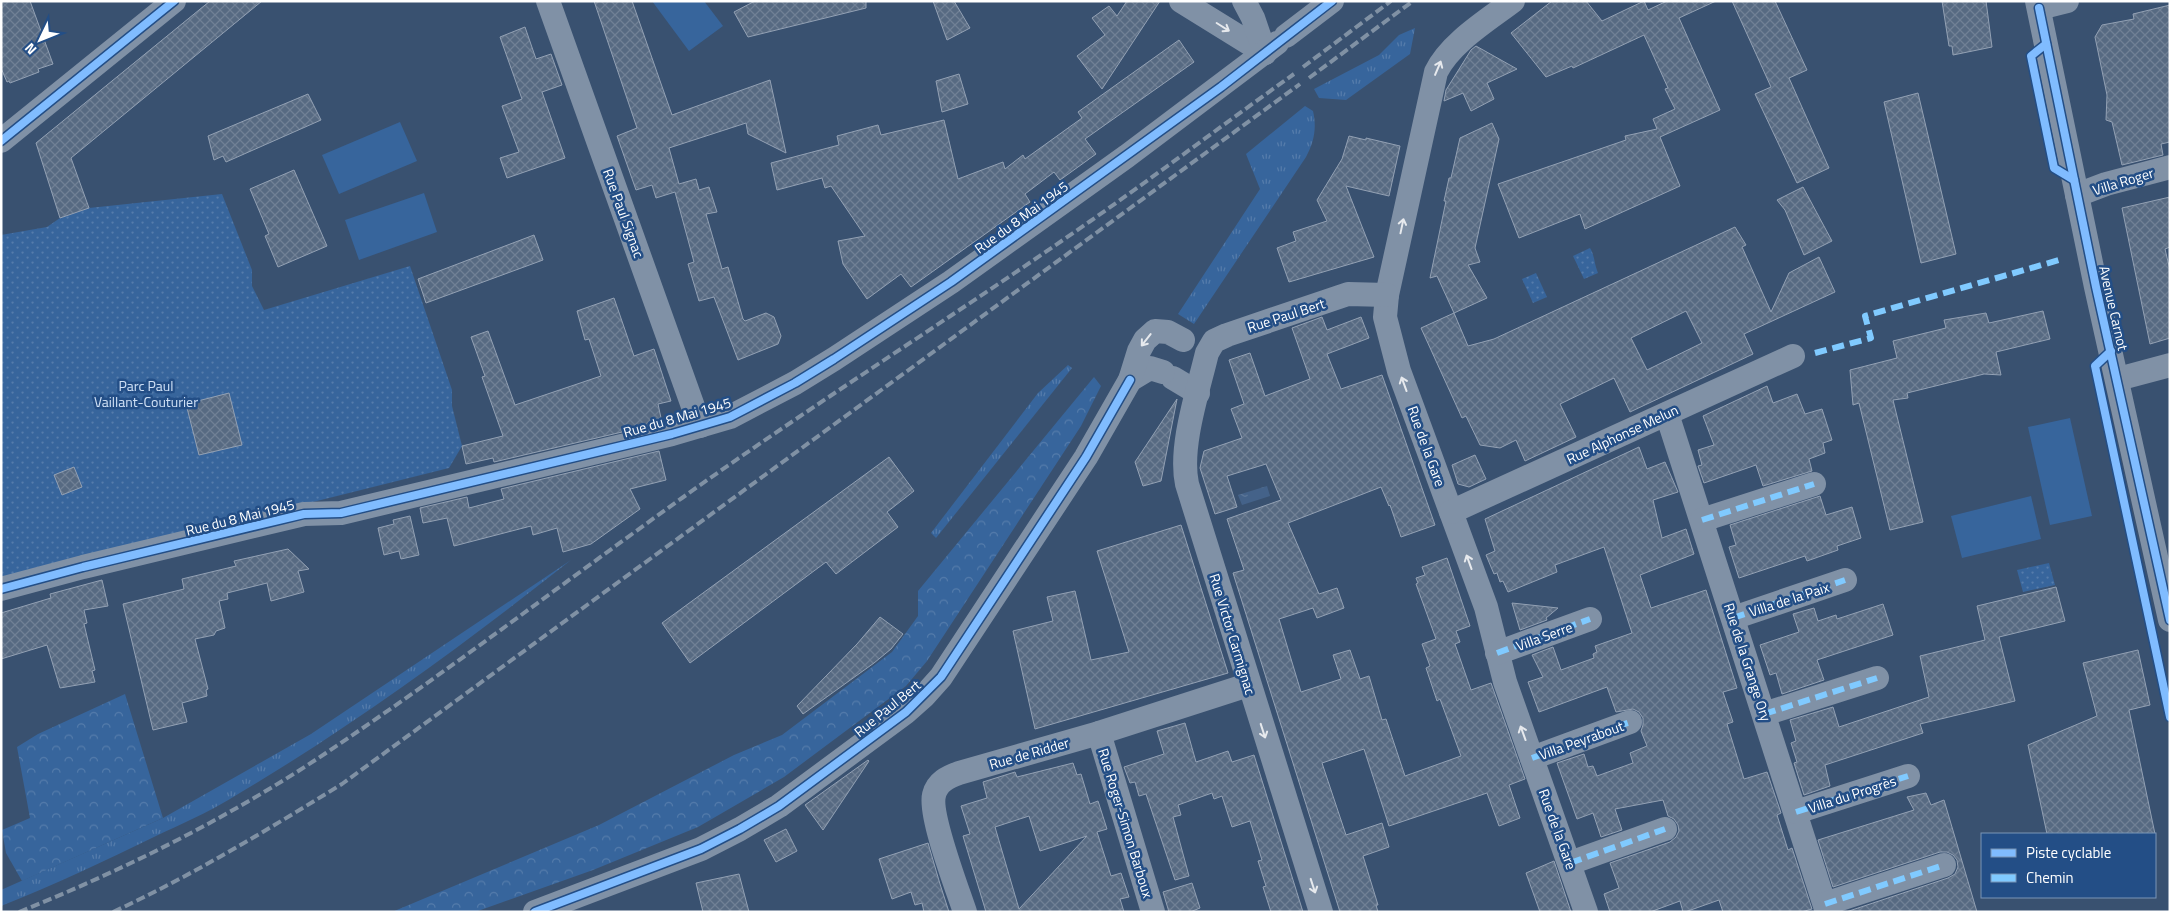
<svg xmlns="http://www.w3.org/2000/svg" width="2171" height="913" font-family="'Titillium Web',sans-serif">
  <defs>
    <pattern id="grass-tufts" width="24" height="20" patternUnits="userSpaceOnUse" patternTransform="scale(1.25)"><rect width="24" height="20" fill="#37659c"/><path d="M3 7l-1-3M5 7V3M7 7l1-3M15 17l-1-3M17 17v-4M19 17l1-3" fill="none" stroke="#557cab"/></pattern>
    <pattern id="forest-crowns" width="20" height="18" patternUnits="userSpaceOnUse" patternTransform="scale(1.25)"><rect width="20" height="18" fill="#37659c"/><path d="M2 6a3 3 0 1 1 6 0M12 15a3 3 0 1 1 6 0" fill="none" stroke="#557cab"/></pattern>
    <pattern id="park-dots" width="8" height="8" patternUnits="userSpaceOnUse" patternTransform="scale(1.25)"><rect width="8" height="8" fill="#37659c"/><path d="M2 2h.1M6 6h.1" fill="none" stroke="#557cab" stroke-width="1.8" stroke-linecap="round"/></pattern>
    <pattern id="water-ripples" width="26" height="14" patternUnits="userSpaceOnUse" patternTransform="scale(1.25)"><rect width="26" height="14" fill="#446289"/><path d="M2 4q2-2 4 0t4 0M15 11q2-2 4 0t4 0" fill="none" stroke="#607a9b"/></pattern>
    <pattern id="building-cross-hatch" width="8" height="8" patternUnits="userSpaceOnUse" patternTransform="scale(1.25)"><rect width="8" height="8" fill="#576a82"/><path d="M0 0l8 8M0 8l8-8" fill="none" stroke="#708095"/></pattern>
  </defs>
  <rect width="100%" height="100%" fill="#395170"/>
  <g fill="url(#grass-tufts)">
    <polygon points="1415,28 1410,54 1346,100 1319,98 1314,89 1379,55 1399,35"/>
    <path d="M1305 106 1313 111C1317 128 1314 142 1306 157L1194 324 1178 314 1260 189 1246 154Z"/>
    <polygon points="1068,365 1072,368 936,538 931,533 1038,393"/>
    <path d="M571 560C462 646 350 728 230 799 207 813 181 824 156 836 105 861 54 885 1 906V890L163 818 311 734Z"/>
  </g>
  <g fill="url(#forest-crowns)">
    <polygon points="1094,377 1101,386 1081,426 927,661 906,686 784,777 698,827 593,870 475,912 392,912 599,825 734,755 782,735 892,652 918,616 918,591"/>
    <polygon points="125,694 163,818 22,881 6,853 2,830 30,818 17,747 38,734"/>
  </g>
  <g fill="url(#park-dots)">
    <polygon points="222,194 252,270 252,286 264,310 410,266 452,390 452,406 462,446 449,468 1,580 1,235 47,227 60,218 89,208"/>
    <path d="M1590 248C1595 256 1594 264 1598 273L1584 279 1573 256Z"/>
    <polygon points="1536,273 1547,297 1533,303 1522,279"/>
    <polygon points="2049,563 2055,585 2023,592 2017,570"/>
  </g>
  <g fill="#37659c">
    <polygon points="652,1 704,1 723,26 689,51"/>
    <polygon points="400,122 417,161 339,194 322,155"/>
    <polygon points="424,193 437,232 359,260 345,220"/>
    <polygon points="2070,418 2092,516 2050,525 2028,427"/>
    <polygon points="2031,496 2041,539 1962,558 1951,516"/>
  </g>
  <polygon fill="url(#water-ripples)" points="1267,486 1270,496 1242,505 1238,495"/>
  <g fill="url(#building-cross-hatch)" stroke="#93a1b4" fill-rule="evenodd">
    <polygon points="1,1 30,1 53,64 38,69 39,72 10,83 9,81 7,82 1,68"/>
    <polygon points="210,1 262,1 71,158 89,208 60,218 36,143"/>
    <polygon points="594,1 632,1 672,115 770,80 786,153 748,134 746,123 669,148 679,184 696,179 699,190 709,187 717,212 706,214 722,269 728,267 743,319 745,321 766,313 774,317 781,336 778,344 738,360 714,297 699,301 688,264 694,262 675,192 656,198 652,185 636,190 617,136 637,128"/>
    <polygon points="755,1 866,1 866,8 748,37 734,12"/>
    <polygon points="933,1 954,1 970,28 947,40"/>
    <polygon points="1127,1 1160,1 1102,89 1077,56 1105,35 1092,18 1109,6 1117,16"/>
    <polygon points="1552,1 1586,1 1602,21 1644,1 1648,10 1667,1 1716,1 1679,18 1720,110 1660,137 1680,186 1585,229 1580,214 1519,238 1498,184 1626,140 1625,136 1657,129 1653,119 1675,109 1665,89 1668,88 1644,35 1573,68 1572,66 1546,77 1511,33"/>
    <polygon points="1732,1 1775,1 1807,70 1789,78 1829,168 1797,183 1755,94 1771,87"/>
    <polygon points="1942,1 1986,1 1992,47 1953,55 1952,46 1949,46"/>
    <polygon points="2170,5 2170,142 2161,144 2163,155 2122,165 2112,122 2106,120 2107,95 2095,37 2102,25 2134,19 2133,14"/>
    <polygon points="525,27 536,59 551,54 562,85 542,92 565,158 507,178 500,158 519,152 502,106 522,99 500,37"/>
    <polygon points="1179,40 1194,62 1085,139 1096,154 1060,180 1054,172 1025,194 1030,202 911,287 901,274 867,299 843,264 838,241 865,236 831,186 825,188 822,178 777,190 771,163 839,145 837,136 878,125 881,135 944,120 958,179 1003,162 1005,169 1023,155 1025,159 1082,118 1078,112"/>
    <polygon points="1476,46 1517,69 1487,83 1494,99 1471,111 1463,93 1444,101 1446,90 1471,50"/>
    <polygon points="959,74 968,104 942,112 936,81"/>
    <polygon points="1918,93 1956,254 1921,263 1884,102"/>
    <polygon points="308,94 321,120 226,162 223,156 214,160 208,136"/>
    <path d="M1492 123 1499 139 1475 248 1480 262 1468 265 1487 298 1454 313 1468 346 1494 339 1735 227 1746 245 1742 247 1771 312 1789 273 1819 257 1835 292 1744 334 1753 354 1630 412 1614 378 1560 404 1576 437 1525 461 1516 440 1500 448 1480 445 1466 416 1462 418 1421 328 1454 313 1437 276 1430 278 1446 201H1444L1449 178H1451L1460 138ZM1686 311 1702 343 1647 370 1631 338Z"/>
    <polygon points="1349,136 1366,140 1366,138 1400,146 1389,196 1346,186 1374,257 1289,282 1277,248 1296,241 1293,232 1327,221 1317,200 1342,159"/>
    <polygon points="294,170 327,246 278,267 265,236 269,234 250,189"/>
    <polygon points="1803,187 1832,241 1804,255 1785,210 1777,200"/>
    <polygon points="2170,197 2170,247 2165,249 2170,270 2170,338 2150,344 2122,208"/>
    <polygon points="534,235 543,260 426,303 418,279"/>
    <polygon points="614,298 634,356 654,349 671,401 658,404 661,418 651,420 652,425 494,462 493,458 466,464 462,446 503,436 482,377 485,376 471,337 488,331 515,405 601,376 589,339 585,340 577,311"/>
    <polygon points="2043,311 2050,339 1996,352 2001,375 1984,374 1907,393 1908,398 1893,400 1923,522 1890,530 1859,403 1853,405 1850,370 1897,358 1893,341 1946,328 1944,320 1986,313 1989,323"/>
    <polygon points="1322,317 1327,330 1361,317 1369,338 1327,354 1341,389 1382,375 1435,525 1401,537 1390,505 1389,506 1381,487 1288,523 1319,594 1337,588 1344,608 1317,618 1313,608 1279,619 1301,692 1341,679 1333,655 1350,650 1360,679 1369,676 1382,720 1386,719 1405,776 1461,756 1440,699 1437,701 1426,668 1430,666 1422,644 1436,639 1416,584 1418,583 1416,578 1425,575 1422,567 1447,558 1470,626 1456,631 1460,642 1455,644 1471,690 1491,683 1525,779 1509,785 1520,818 1499,826 1487,793 1389,826 1364,749 1322,763 1346,835 1382,823 1389,847 1363,856 1378,905 1376,905 1378,912 1340,912 1233,573 1244,570 1227,519 1281,500 1266,464 1227,476 1237,507 1215,514 1200,468 1204,451 1242,438 1231,409 1244,404 1229,360 1250,353 1265,396 1310,379 1292,328"/>
    <polygon points="1767,386 1773,403 1797,394 1805,414 1822,409 1832,440 1823,443 1825,453 1809,459 1812,471 1763,486 1756,465 1704,483 1698,466 1702,465 1698,450 1714,445 1703,416"/>
    <polygon points="229,393 242,445 199,455 186,404"/>
    <polygon points="1177,399 1161,481 1143,486 1135,462"/>
    <polygon points="1639,447 1647,469 1665,462 1678,492 1653,500 1662,538 1686,529 1694,554 1640,575 1651,608 1706,590 1737,688 1723,692 1733,722 1727,724 1744,779 1767,772 1781,813 1777,815 1788,850 1792,848 1812,909 1801,912 1723,912 1719,900 1685,912 1683,912 1680,901 1650,912 1610,912 1604,894 1619,888 1610,863 1670,842 1676,837 1679,831 1678,825 1674,819 1668,816 1663,800 1615,809 1622,830 1601,837 1593,813 1577,819 1557,763 1584,754 1588,767 1593,766 1597,776 1633,763 1630,753 1647,746 1641,731 1643,725 1643,718 1639,712 1633,709 1616,712 1607,687 1539,712 1528,682 1543,677 1532,655 1553,647 1561,670 1594,658 1593,654 1597,652 1595,646 1632,633 1604,547 1555,565 1557,572 1508,592 1503,581 1500,582 1497,573 1494,574 1486,555 1495,551 1485,519"/>
    <polygon points="659,451 666,480 630,489 640,509 591,544 563,552 557,528 533,535 531,526 454,546 447,518 423,523 420,508 467,497 469,508 504,499 501,489"/>
    <polygon points="1475,455 1486,479 1469,487 1458,484 1452,465"/>
    <polygon points="889,457 914,491 887,512 898,527 836,574 826,562 690,663 662,623"/>
    <polygon points="74,467 82,487 62,495 54,475"/>
    <polygon points="1820,496 1826,515 1852,507 1861,538 1837,546 1838,550 1807,561 1805,556 1739,578 1729,547 1736,545 1730,525"/>
    <polygon points="410,516 419,555 401,559 399,551 384,555 378,528 394,524 393,520"/>
    <polygon points="1181,525 1228,673 1035,729 1013,631 1053,621 1047,597 1075,591 1091,660 1129,652 1097,551"/>
    <polygon points="288,549 309,569 298,571 304,592 271,601 267,583 227,593 228,599 219,601 225,628 216,631 214,635 195,639 208,689 206,690 207,696 182,703 187,722 153,730 123,604 184,589 182,579 236,566 234,561"/>
    <polygon points="102,580 108,606 84,610 87,623 84,624 95,670 92,671 95,682 60,688 47,645 1,659 1,613 51,598 50,594"/>
    <polygon points="2056,587 2065,621 1999,637 2015,701 1920,724 1923,733 1825,765 1830,786 1804,795 1794,763 1797,762 1791,743 1796,741 1790,720 1833,707 1839,727 1929,697 1920,656 1985,640 1977,606"/>
    <polygon points="1512,603 1558,608 1546,618 1547,620 1520,630"/>
    <polygon points="1883,604 1893,635 1817,660 1824,680 1782,694 1776,673 1770,675 1760,645 1799,632 1793,614 1814,608 1818,621 1836,615 1837,619"/>
    <polygon points="880,617 903,634 891,649 874,663 803,714 797,706 857,644"/>
    <polygon points="2138,650 2150,705 2129,710 2155,834 2047,834 2028,745 2097,716 2083,663"/>
    <polygon points="1185,723 1196,762 1228,751 1232,762 1254,755 1303,912 1271,912 1263,887 1266,886 1258,861 1262,860 1250,821 1232,827 1222,796 1214,799 1212,793 1178,805 1181,815 1173,817 1189,876 1175,880 1146,794 1139,796 1135,782 1130,783 1124,767 1164,754 1157,731"/>
    <polygon points="868,760 869,761 823,830 805,805"/>
    <path d="M1073 763 1077 775 1081 774 1090 804 1098 801 1107 829 1097 832 1111 876 1121 873 1129 897 1120 899 1124 912H986L963 836 970 834 961 806 987 798 983 782 1015 772 1017 777ZM1029 816 1040 851 1087 836 1019 909 995 827Z"/>
    <polygon points="1926,793 1931,805 1944,800 1977,912 1846,912 1948,878 1955,874 1958,867 1957,860 1953,855 1947,852 1940,852 1833,887 1818,840 1914,810 1907,797"/>
    <polygon points="786,829 797,851 776,862 764,840"/>
    <polygon points="928,843 940,884 949,912 924,912 922,903 915,905 911,892 892,899 879,859"/>
    <polygon points="1554,861 1571,912 1540,912 1526,873"/>
    <polygon points="739,874 749,912 703,912 696,883"/>
    <polygon points="1192,883 1200,908 1190,912 1169,912 1163,892"/>
  </g>
  <g fill="none" stroke-linecap="round" stroke-linejoin="round">
    <g stroke="#8091a6" stroke-width="24">
      <polyline points="548,1 700,426"/>
      <polyline points="1181,1 1265,53"/>
      <polyline points="1244,1 1253,18 1265,53"/>
      <path d="M1513 1C1488 20 1450 43 1436 72L1387 295 1385 317 1399 371 1486 607 1505 682 1586 912"/>
      <polyline points="2037,1 2096,287 2170,620"/>
      <polyline points="2039,8 2067,1"/>
      <polyline points="1286,36 1332,1"/>
      <polyline points="1,141 174,1"/>
      <polyline points="2077,195 2106,184 2170,167"/>
      <polyline points="1173,378 1198,393"/>
      <polyline points="2118,379 2170,365"/>
      <polyline points="1130,380 1150,368 1163,372"/>
      <polyline points="1667,414 1827,912"/>
      <polyline points="1451,512 1793,356"/>
      <polyline points="1702,520 1814,484"/>
      <polyline points="1,589 83,567 304,514 341,513 672,434 730,417 795,383 834,359 951,282 1127,156 1277,43"/>
      <polyline points="1733,618 1845,580"/>
      <polyline points="1497,653 1590,619"/>
      <polyline points="1764,714 1877,678"/>
      <polyline points="1099,733 1153,912"/>
      <polyline points="1532,758 1630,722"/>
      <polyline points="1796,812 1908,776"/>
      <polyline points="1570,863 1665,829"/>
      <polyline points="1825,904 1944,865"/>
      <polyline points="535,912 701,849 740,829 779,806 906,712 924,696 941,677 1086,457 1130,380 1139,351 1145,340 1155,331 1168,332 1183,340"/>
      <path d="M965 912C957 888 929 815 934 795 937 782 948 777 959 773L1099 733 1248 685"/>
      <path d="M1321 912 1187 484C1179 447 1198 391 1207 353L1214 341 1227 335 1348 294 1387 295"/>
    </g>
    <g stroke="#8091a4" stroke-width="4" stroke-dasharray="9 4" stroke-linecap="butt">
      <polyline points="1303,67 1391,1"/>
      <polyline points="1309,78 1413,1"/>
      <path d="M19 912C126 869 230 817 326 753 447 672 563 583 682 498 815 403 954 316 1089 222 1158 174 1225 123 1294 74"/>
      <path d="M113 912C193 875 267 830 342 784L1300 84"/>
    </g>
    <g stroke="#80caff" stroke-width="6" stroke-dasharray="12 6" stroke-linecap="butt">
      <polyline points="1815,353 1871,338 1865,316 2059,260"/>
      <polyline points="1702,520 1814,484"/>
      <polyline points="1733,618 1845,580"/>
      <polyline points="1497,653 1590,619"/>
      <polyline points="1764,714 1877,678"/>
      <polyline points="1532,758 1630,722"/>
      <polyline points="1796,812 1908,776"/>
      <polyline points="1570,863 1665,829"/>
      <polyline points="1825,904 1944,865"/>
    </g>
    <defs>
      <g id="cycleway">
        <polyline points="2039,8 2096,287 2170,620"/>
        <polyline points="2046,44 2031,56 2054,168 2074,180"/>
        <polyline points="1,141 174,1"/>
        <polyline points="2111,351 2095,366 2170,717"/>
        <polyline points="1,589 83,567 304,514 341,513 672,434 730,417 795,383 834,359 951,282 1221,87 1332,1"/>
        <polyline points="535,912 701,849 740,829 779,806 906,712 941,677 1086,457 1130,380"/>
      </g>
    </defs>
    <use href="#cycleway" stroke="#234e86" stroke-width="11"/>
    <use href="#cycleway" stroke="#80bcff" stroke-width="8"/>
  </g>
  <defs><path id="oneway-shaft" d="M-6 0H5M1.5-3L5.5 0L1.5 3" fill="none" stroke-width="1.6" stroke-linecap="round" stroke-linejoin="round" transform="scale(1.25)"/></defs>
  <g stroke="#e6e9ed">
    <use href="#oneway-shaft" transform="translate(1223 27) rotate(32)"/>
    <use href="#oneway-shaft" transform="translate(1438 68) rotate(-67)"/>
    <use href="#oneway-shaft" transform="translate(1402 226) rotate(-78)"/>
    <use href="#oneway-shaft" transform="translate(1146 340) rotate(128)"/>
    <use href="#oneway-shaft" transform="translate(1404 384) rotate(-110)"/>
    <use href="#oneway-shaft" transform="translate(1469 562) rotate(-110)"/>
    <use href="#oneway-shaft" transform="translate(1263 731) rotate(72)"/>
    <use href="#oneway-shaft" transform="translate(1523 733) rotate(-110)"/>
    <use href="#oneway-shaft" transform="translate(1313 886) rotate(72)"/>
  </g>
  <g text-anchor="middle" dominant-baseline="central" stroke-width="5" stroke-linejoin="round" paint-order="stroke">
    <g font-size="14" fill="#fff" stroke="#234e86">
      <text transform="translate(2123 181) rotate(-17)">Villa Roger</text>
      <text transform="translate(624 213) rotate(70)">Rue Paul Signac</text>
      <text transform="translate(1021 217) rotate(-36)">Rue du 8 Mai 1945</text>
      <text transform="translate(2114 308) rotate(77)">Avenue Carnot</text>
      <text transform="translate(1286 315) rotate(-18)">Rue Paul Bert</text>
      <text transform="translate(677 417) rotate(-16)">Rue du 8 Mai 1945</text>
      <text transform="translate(1622 434) rotate(-25)">Rue Alphonse Melun</text>
      <text transform="translate(1427 446) rotate(70)">Rue de la Gare</text>
      <text transform="translate(240 517) rotate(-14)">Rue du 8 Mai 1945</text>
      <text transform="translate(1789 599) rotate(-18)">Villa de la Paix</text>
      <text transform="translate(1233 634) rotate(73)">Rue Victor Carmignac</text>
      <text transform="translate(1544 636) rotate(-20)">Villa Serre</text>
      <text transform="translate(1748 662) rotate(72)">Rue de la Grange Ory</text>
      <text transform="translate(887 708) rotate(-39)">Rue Paul Bert</text>
      <text transform="translate(1581 740) rotate(-20)">Villa Peyrabout</text>
      <text transform="translate(1029 753) rotate(-16)">Rue de Ridder</text>
      <text transform="translate(1852 794) rotate(-18)">Villa du Progrès</text>
      <text transform="translate(1126 823) rotate(73)">Rue Roger-Simon Barboux</text>
      <text transform="translate(1558 829) rotate(70)">Rue de la Gare</text>
    </g>
    <g font-size="14" fill="#d1e2f7" stroke="#234e86">
      <text x="146" y="385">Parc Paul<tspan x="146" dy="16">Vaillant-Couturier</tspan></text>
    </g>
  </g>
  <rect width="2171" height="913" fill="none" stroke="#ffffff" stroke-width="5"/>
  <rect x="1981" y="833" width="175" height="65" fill="#234e86" stroke="#7b95b6"/>
  <rect x="1991" y="849" width="25" height="8" fill="#80bcff" stroke="#7b95b6"/>
  <text x="2026" y="858" font-size="15" fill="#ffffff">Piste cyclable</text>
  <rect x="1991" y="874" width="25" height="8" fill="#80caff" stroke="#7b95b6"/>
  <text x="2026" y="883" font-size="15" fill="#ffffff">Chemin</text>
  <g transform="translate(40 40) rotate(227)" stroke="#234e86" stroke-width="4" paint-order="stroke">
  <path d="M0-4L9 19L0 12L-9 19Z" fill="#ffffff"/>
  <text y="-8" font-size="14" font-weight="bold" text-anchor="middle" fill="#ffffff">N</text>
  </g>
</svg>
